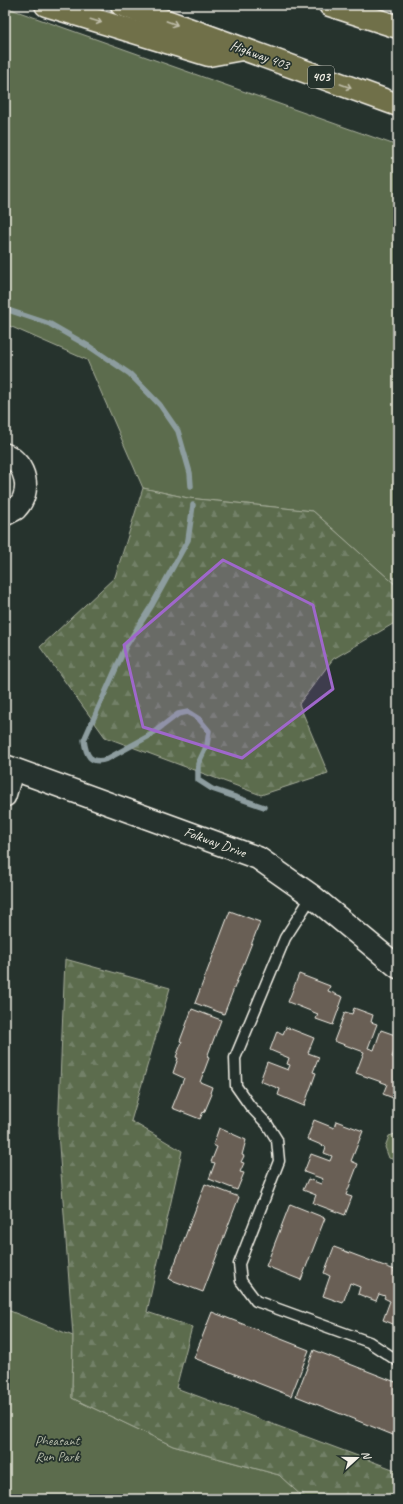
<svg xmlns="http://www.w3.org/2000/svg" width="403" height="1504" font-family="Caveat,sans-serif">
  <defs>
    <pattern id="forest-firs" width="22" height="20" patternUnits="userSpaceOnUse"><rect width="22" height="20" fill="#5b6c4e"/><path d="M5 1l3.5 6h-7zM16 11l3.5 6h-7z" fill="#738168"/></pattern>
  </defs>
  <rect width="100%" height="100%" fill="#26332d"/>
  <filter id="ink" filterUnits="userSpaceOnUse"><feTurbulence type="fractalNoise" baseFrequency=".025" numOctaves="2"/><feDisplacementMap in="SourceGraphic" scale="8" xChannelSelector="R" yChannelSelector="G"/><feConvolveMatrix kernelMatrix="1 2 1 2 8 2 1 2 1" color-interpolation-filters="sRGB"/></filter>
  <g filter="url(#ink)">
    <g fill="#5b6c4e" stroke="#a8ae9b">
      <polygon points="5,7 398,146 398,587 313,511 188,498 143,488 87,360 5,324"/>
      <polygon points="398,1133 398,1161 389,1158 385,1147 389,1136"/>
      <polygon points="5,1309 73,1336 72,1398 173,1446 279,1475 305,1499 5,1499"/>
    </g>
    <g fill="url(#forest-firs)" stroke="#a8ae9b">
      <polygon points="143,488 188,498 313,511 398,587 398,621 333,659 299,704 328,773 261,795 105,737 40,647 115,577"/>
      <polygon points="65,959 170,988 131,1121 182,1151 147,1312 192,1327 176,1388 398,1471 398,1499 305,1499 279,1475 173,1446 72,1398 73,1336 58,1132"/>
    </g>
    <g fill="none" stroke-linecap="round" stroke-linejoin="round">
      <g stroke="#8d9d9f" stroke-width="5.5">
        <polyline points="5,309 50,324 90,347 130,374 160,405 178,431 190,473 191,486"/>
        <path d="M193 505 188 540 152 605 126 646 84 740C86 755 90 765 107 759L149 736 178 714 188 712 199 719 209 731 207 745 198 764V780L212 789 264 807"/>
      </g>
    </g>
    <g fill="#695e54" stroke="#f4f1e8">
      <polygon points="230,911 260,922 224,1014 195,1003"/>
      <polygon points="299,974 330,986 328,991 343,997 333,1025 316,1019 318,1014 288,1002"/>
      <polygon points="354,1008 373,1015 371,1022 377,1024 368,1048 374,1050 381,1030 398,1036 398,1042 392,1057 398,1059 395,1070 398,1071 398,1100 383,1094 387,1084 356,1073 364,1052 334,1041 345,1012 352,1014"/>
      <polygon points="192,1009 221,1020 207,1057 209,1058 200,1082 212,1087 210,1093 212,1094 204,1113 203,1112 200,1119 172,1108 184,1078 173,1073 178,1058 176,1057 182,1042 180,1041"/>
      <polygon points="286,1027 314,1038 308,1053 319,1057 313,1072 316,1073 304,1106 278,1095 280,1089 260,1081 267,1062 288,1070 290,1065 287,1064 289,1058 270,1050 277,1031 283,1034"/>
      <polygon points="314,1120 334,1128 336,1121 363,1131 351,1161 358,1164 346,1195 352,1197 345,1215 313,1203 316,1195 303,1190 308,1179 321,1184 323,1179 304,1172 311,1154 330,1161 332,1156 324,1153 326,1147 307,1139"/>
      <polygon points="219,1128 246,1140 242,1155 244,1156 241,1162 244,1163 240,1172 244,1173 237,1190 209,1179 215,1163 211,1162 217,1147 213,1145"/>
      <polygon points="205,1184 239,1197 203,1292 169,1279"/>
      <polygon points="290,1204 325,1218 301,1280 266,1266"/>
      <polygon points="334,1247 395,1270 394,1272 398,1274 398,1326 383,1320 390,1301 384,1298 385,1296 379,1294 376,1301 358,1294 360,1287 350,1283 343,1303 323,1296 330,1276 324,1273"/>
      <polygon points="212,1312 309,1350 291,1396 194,1358"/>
      <polygon points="314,1350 398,1383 398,1437 296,1396"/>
    </g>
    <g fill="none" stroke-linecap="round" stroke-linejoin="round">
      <defs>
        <polyline id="service" points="312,896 285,938 235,1058 236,1086 250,1106 267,1124 277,1140 279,1161 239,1264 241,1281 256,1301 369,1342 398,1361"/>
        <g id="minor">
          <path d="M5 454C26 463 33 492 16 509 13 511 8 513 5 515"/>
          <polyline points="5,796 13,769"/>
        </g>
        <polyline id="tertiary" points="5,766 258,858 312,896 398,967"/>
        <g id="motorway">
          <polyline points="46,5 209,55 242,49"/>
          <polyline points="122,5 398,105"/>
          <polyline points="330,5 398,27"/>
        </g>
      </defs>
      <use href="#service" stroke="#f4f1e8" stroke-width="13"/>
      <use href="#minor" stroke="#f4f1e8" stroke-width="24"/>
      <use href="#tertiary" stroke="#f4f1e8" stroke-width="25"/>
      <use href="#motorway" stroke="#f4f1e8" stroke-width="25"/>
      <use href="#service" stroke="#26332d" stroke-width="10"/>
      <use href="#minor" stroke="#26332d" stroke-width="21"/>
      <use href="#tertiary" stroke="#26332d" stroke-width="22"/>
      <use href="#motorway" stroke="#70704a" stroke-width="22"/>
    </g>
    <defs><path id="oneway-shaft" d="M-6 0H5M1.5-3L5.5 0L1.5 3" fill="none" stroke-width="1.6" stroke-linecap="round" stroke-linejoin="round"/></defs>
    <g stroke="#bfbda9">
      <use href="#oneway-shaft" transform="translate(96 21) rotate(17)"/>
      <use href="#oneway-shaft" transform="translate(172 23) rotate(20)"/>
      <use href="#oneway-shaft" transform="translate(346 86) rotate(20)"/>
    </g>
  </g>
  <path fill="#9f67cb" fill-opacity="0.2" stroke="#9f67cb" stroke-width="3" stroke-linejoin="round" d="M223 560 313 605 333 689 242 758 143 727 124 645Z"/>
  <g text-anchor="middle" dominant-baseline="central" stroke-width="3.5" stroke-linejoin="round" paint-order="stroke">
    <rect fill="#26332d" stroke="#b6b8b0" stroke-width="1" x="308" y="66" width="26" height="22" rx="3"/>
    <g font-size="13" font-weight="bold" fill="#f4f1e8">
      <text x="321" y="77">403</text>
    </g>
    <g font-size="14" fill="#f4f1e8" stroke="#26332d">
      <text transform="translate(260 55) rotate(20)">Highway 403</text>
      <text transform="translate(215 842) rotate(20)">Folkway Drive</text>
    </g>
    <g font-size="14" fill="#b7bcaa" stroke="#26332d">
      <text x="57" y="1440">Pheasant<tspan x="57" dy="16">Run Park</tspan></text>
    </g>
  </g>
  <rect width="403" height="1504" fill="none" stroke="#26332d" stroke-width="20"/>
  <rect x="10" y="10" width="383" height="1484" fill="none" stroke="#f4f1e8" stroke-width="1.5" filter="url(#ink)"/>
  <g transform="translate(357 1458) rotate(69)" stroke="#26332d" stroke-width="3" paint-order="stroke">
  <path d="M0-3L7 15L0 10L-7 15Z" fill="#f4f1e8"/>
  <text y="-6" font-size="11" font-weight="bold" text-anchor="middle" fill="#f4f1e8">N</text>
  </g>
</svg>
